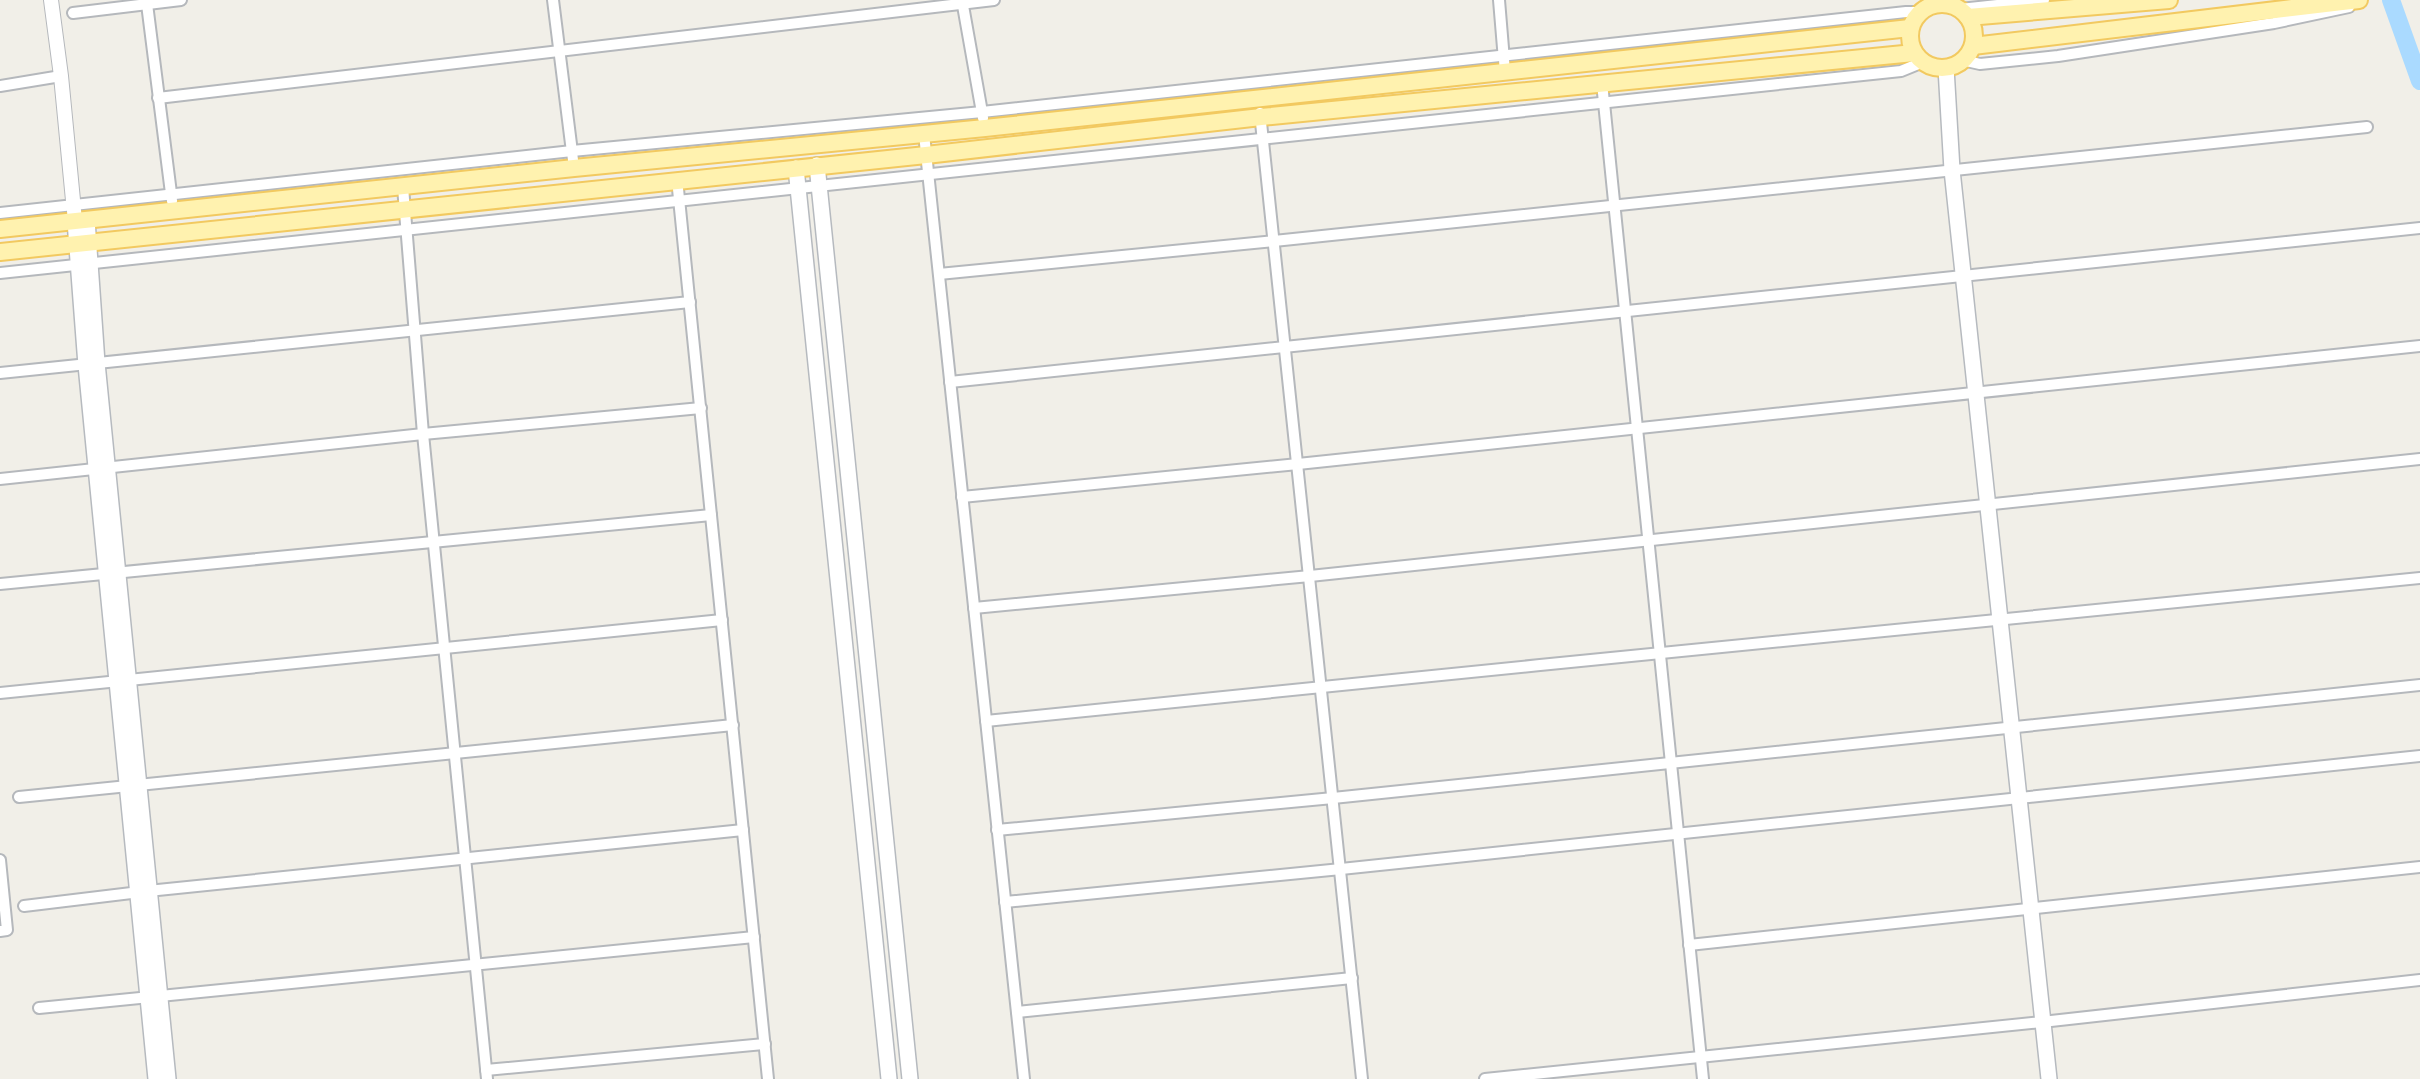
<svg xmlns="http://www.w3.org/2000/svg" width="2420" height="1079" font-family="'Golos Text',sans-serif">
  <rect width="100%" height="100%" fill="#f1efe8"/>
  <g fill="none" stroke-linecap="round" stroke-linejoin="round">
    <polyline stroke="#aadaff" stroke-width="18" points="2391,0 2420,81"/>
    <defs>
      <g id="minor">
        <polyline points="553,0 574,168"/>
        <polyline points="962,0 983,118"/>
        <polyline points="1499,0 1505,72"/>
        <polyline points="1936,0 1937,4"/>
        <polyline points="147,4 172,201"/>
        <polyline points="1960,9 2044,0"/>
        <polyline points="73,13 181,0"/>
        <polyline points="1962,60 1980,64 2058,56 2274,23 2349,7"/>
        <polyline points="1602,83 1703,1079"/>
        <polyline points="0,86 61,76"/>
        <polyline points="158,98 994,0"/>
        <polyline points="1260,113 1362,1079"/>
        <polyline points="924,134 1024,1079"/>
        <polyline points="677,179 768,1079"/>
        <polyline points="403,187 423,434 487,1079"/>
        <polyline points="0,213 572,151 982,112 1906,12 1919,12"/>
        <polyline points="0,273 1901,71 1923,62"/>
        <polyline points="939,274 1274,241 2367,127"/>
        <polyline points="0,373 690,302"/>
        <polyline points="950,382 2420,228"/>
        <polyline points="0,479 423,434 701,408"/>
        <polyline points="962,497 1298,464 2420,346"/>
        <polyline points="0,584 711,515"/>
        <polyline points="974,608 1310,576 2420,459"/>
        <polyline points="0,693 722,620"/>
        <path d="M986 721C1464 674 1942 622 2420 578"/>
        <polyline points="19,797 733,725"/>
        <polyline points="997,830 1333,798 2420,685"/>
        <polyline points="0,860 7,930 0,931"/>
        <polyline points="1005,902 1341,869 2420,756"/>
        <polyline points="24,906 148,891 743,830"/>
        <polyline points="1689,945 2420,867"/>
        <polyline points="39,1008 754,937"/>
        <polyline points="1017,1012 1352,978"/>
        <polyline points="486,1070 765,1044"/>
        <polyline points="1485,1079 2042,1022 2420,980"/>
      </g>
      <polyline id="tertiary" points="51,0 61,76 75,221"/>
      <g id="secondary">
        <polyline points="1946,68 1952,170 2049,1079"/>
        <polyline points="817,165 910,1079"/>
        <polyline points="796,168 889,1079"/>
        <polyline points="87,220 97,363 168,1079"/>
        <polyline points="75,221 86,365 156,1079"/>
      </g>
      <g id="primary">
        <circle cx="1942" cy="36" r="32"/>
        <polyline points="1968,17 2169,0"/>
        <polyline points="1973,46 2359,0"/>
        <polyline points="0,229 574,168 985,128 1910,28"/>
        <polyline points="0,252 926,155 1261,117 1914,53"/>
      </g>
    </defs>
    <use href="#minor" stroke="#b5b8bc" stroke-width="14"/>
    <use href="#tertiary" stroke="#b5b8bc" stroke-width="16"/>
    <use href="#secondary" stroke="#b6babf" stroke-width="18"/>
    <use href="#primary" stroke="#f2c960" stroke-width="20"/>
    <use href="#minor" stroke="#fff" stroke-width="10"/>
    <use href="#tertiary" stroke="#fff" stroke-width="14"/>
    <use href="#secondary" stroke="#fff" stroke-width="15"/>
    <use href="#primary" stroke="#fff2af" stroke-width="16"/>
  </g>
</svg>
